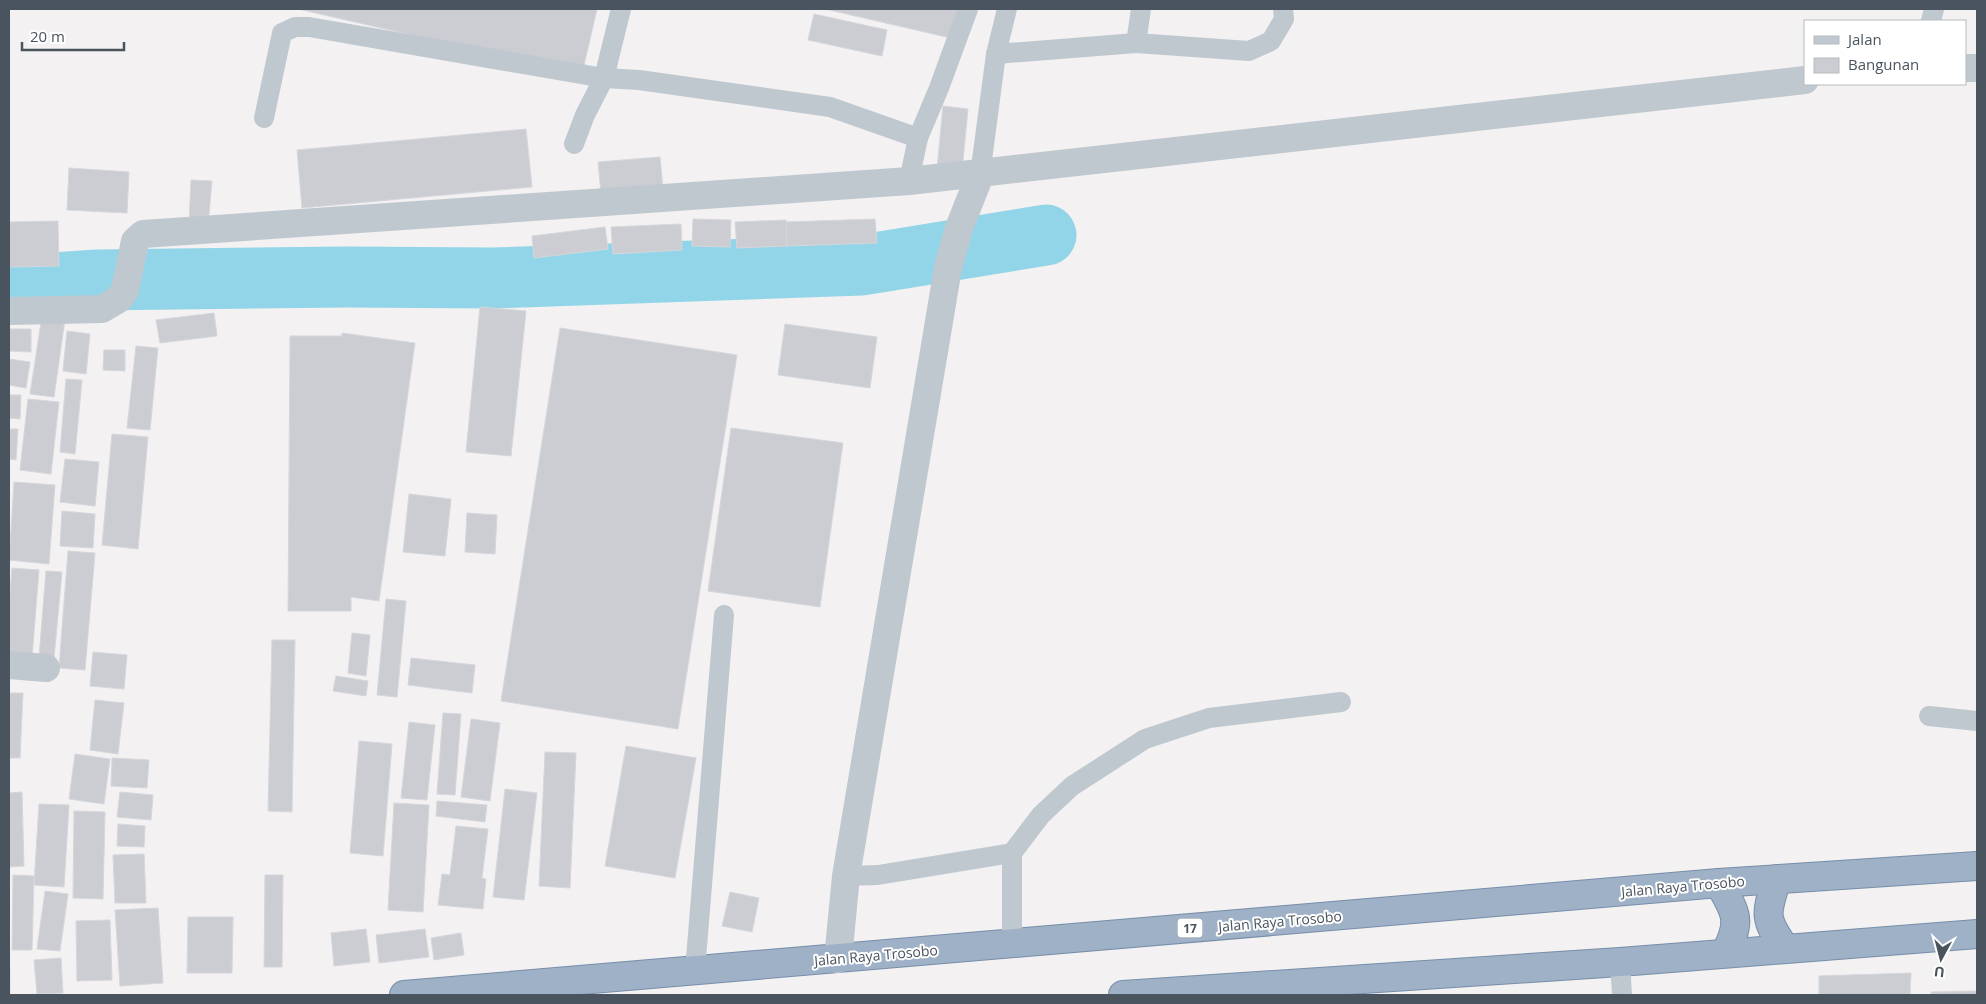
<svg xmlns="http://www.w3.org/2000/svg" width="1986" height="1004" font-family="'Open Sans',sans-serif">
  <rect width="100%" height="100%" fill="#f3f1f1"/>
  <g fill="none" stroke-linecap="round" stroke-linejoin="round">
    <polyline stroke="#92d5e8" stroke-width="61" points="9,286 98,280 347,277 493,278 862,265 1046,235"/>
  </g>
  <g fill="#cbcdd3" stroke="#d5d7dc">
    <polygon points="298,9 597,9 582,74"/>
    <polygon points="825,9 962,9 955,39"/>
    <polygon points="814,14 887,30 882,56 808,40"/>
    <polygon points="943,106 968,109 962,171 937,169"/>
    <polygon points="526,129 532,187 302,208 297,150"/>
    <polygon points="660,157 663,189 601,193 598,162"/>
    <polygon points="69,168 129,172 127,213 67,210"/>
    <polygon points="191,180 212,181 208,225 189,224"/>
    <polygon points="693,219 731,220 730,247 692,246"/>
    <polygon points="875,219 877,243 787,246 786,222"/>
    <polygon points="786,220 787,246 737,248 735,222"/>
    <polygon points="58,221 59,266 9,267 9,222"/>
    <polygon points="681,224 682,250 613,254 611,227"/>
    <polygon points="605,227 608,249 534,258 532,236"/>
    <polygon points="480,307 526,311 511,456 466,452"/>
    <polygon points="214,313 217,336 160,343 156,320"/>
    <polygon points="42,316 65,319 54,397 30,394"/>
    <polygon points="785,324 877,337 870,388 778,375"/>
    <polygon points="560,328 737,355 678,729 501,701"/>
    <polygon points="9,329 31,329 31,352 9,351"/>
    <polygon points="67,331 90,334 86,374 63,371"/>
    <polygon points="342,333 415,343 379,601 351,597 351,611 288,611 290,336 342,336"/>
    <polygon points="136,346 158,348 150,430 127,428"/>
    <polygon points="104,350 125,350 125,371 103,370"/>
    <polygon points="9,359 30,362 26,388 9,385"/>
    <polygon points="66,379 82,380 75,454 60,452"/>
    <polygon points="9,395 21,395 20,419 9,418"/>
    <polygon points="28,399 59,402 51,474 20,470"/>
    <polygon points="731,428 843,443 820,607 708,591"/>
    <polygon points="9,429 18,429 16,460 9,459"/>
    <polygon points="112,434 148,437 138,549 102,545"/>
    <polygon points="65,459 99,462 95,506 60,502"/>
    <polygon points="14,482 55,485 49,564 9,560"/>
    <polygon points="409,494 451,499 445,556 403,552"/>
    <polygon points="62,511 95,514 93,548 60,546"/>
    <polygon points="467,513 497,515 495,554 465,552"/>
    <polygon points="68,551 95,553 85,670 59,668"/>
    <polygon points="12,568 39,570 32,657 9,655 9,607"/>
    <polygon points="46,571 62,572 54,658 39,657"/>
    <polygon points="386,599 406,601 397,697 377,695"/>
    <polygon points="352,633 370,635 366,676 348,673"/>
    <polygon points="272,640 295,640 292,812 268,811"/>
    <polygon points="93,652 127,655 124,689 90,686"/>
    <polygon points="411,658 475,665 472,693 408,685"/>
    <polygon points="336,676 368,681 366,696 333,691"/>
    <polygon points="9,693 23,693 20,758 9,758"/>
    <polygon points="95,700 124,703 118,754 90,750"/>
    <polygon points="443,713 461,714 455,795 437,794"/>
    <polygon points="471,719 500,723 490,801 461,797"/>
    <polygon points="409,722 435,725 427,800 401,798"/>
    <polygon points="359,741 392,744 383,856 350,853"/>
    <polygon points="626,746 696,758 675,878 605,866"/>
    <polygon points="545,752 576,753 570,888 539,886"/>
    <polygon points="75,754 110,759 104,804 69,799"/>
    <polygon points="112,758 149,760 147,788 111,786"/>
    <polygon points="505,789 537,793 524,900 493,897"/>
    <polygon points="22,792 24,866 9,867 9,793"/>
    <polygon points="120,792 153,795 151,820 117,817"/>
    <polygon points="437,801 487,805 485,822 436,816"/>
    <polygon points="394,803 429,805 423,912 388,910"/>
    <polygon points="39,804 69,805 64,887 34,885"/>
    <polygon points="74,811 105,812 103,899 73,898"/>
    <polygon points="118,824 145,826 144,847 117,846"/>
    <polygon points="456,826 488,829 482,878 486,879 483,909 438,905 442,874 450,875"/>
    <polygon points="144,854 146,903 115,903 113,855"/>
    <polygon points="13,875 34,876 32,950 12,950"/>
    <polygon points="265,875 283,875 282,967 264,967"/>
    <polygon points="9,889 10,995 9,995"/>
    <polygon points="45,891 68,894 60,951 37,949"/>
    <polygon points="730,892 759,898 752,932 722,926"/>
    <polygon points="158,908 163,983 120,986 115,910"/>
    <polygon points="188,917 233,917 232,973 187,973"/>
    <polygon points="110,920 112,980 77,981 76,921"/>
    <polygon points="366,929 370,962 334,966 331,933"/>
    <polygon points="425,929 429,957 379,963 376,935"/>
    <polygon points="461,933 464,955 434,960 431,938"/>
    <polygon points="61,958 63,993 37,994 34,960"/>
    <polygon points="1911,973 1910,995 1819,995 1819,976"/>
    <polygon points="1977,991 1977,995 1931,995 1931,992"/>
  </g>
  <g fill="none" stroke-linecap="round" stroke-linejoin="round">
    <defs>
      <g id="trunk">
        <path d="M1777 879C1766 913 1763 918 1785 948"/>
        <path d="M1719 883C1736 913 1742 920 1726 952"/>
        <polyline points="404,995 1719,883 1977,866"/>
        <polyline points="1123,995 1620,962 1977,934"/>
      </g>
    </defs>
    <use href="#trunk" stroke="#778ea9" stroke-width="30"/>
    <g stroke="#c0c8cf" stroke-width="20">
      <polyline points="1931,21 1934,9"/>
      <polyline points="1136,43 1141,9"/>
      <polyline points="996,54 1136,43 1249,51 1271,41 1284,19 1283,9"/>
      <polyline points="264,118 282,33 295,27 309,27 604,78 639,80 830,107 918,138 909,181"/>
      <polyline points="918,138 939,88 968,9"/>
      <polyline points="574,144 585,115 604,78 621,9"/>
      <polyline points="980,175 996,54 1007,9"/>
      <polyline points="1929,716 1977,721"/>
      <polyline points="1012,853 1012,944"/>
      <polyline points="846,876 878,875 1012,853 1041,815 1072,786 1145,739 1209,718 1341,702"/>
      <polyline points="1620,962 1622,995"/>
      <polyline points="695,971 724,615"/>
    </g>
    <g stroke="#c0c8cf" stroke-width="28">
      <polyline points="1965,68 1977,68"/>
      <polyline points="9,311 102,309 119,299 125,290 135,241 143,234 909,181 1805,80"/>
      <polyline points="9,665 46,668"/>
      <polyline points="838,959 846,876 948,268 959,228 980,175"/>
    </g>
    <use href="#trunk" stroke="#9eb1c6" stroke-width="28"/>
  </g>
  <g text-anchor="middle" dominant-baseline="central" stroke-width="4" stroke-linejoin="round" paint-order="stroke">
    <rect fill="#fff" stroke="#80878e" stroke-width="1" x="1177.5" y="918.5" width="25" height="19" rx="4"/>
    <g font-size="12" font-weight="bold" fill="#4a545e">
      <text x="1190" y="928">17</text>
    </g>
    <g font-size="14" fill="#4a545e" stroke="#fff">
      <text transform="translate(1683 886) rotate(-5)">Jalan Raya Trosobo</text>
      <text transform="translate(1280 921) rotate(-5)">Jalan Raya Trosobo</text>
      <text transform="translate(876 955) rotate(-5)">Jalan Raya Trosobo</text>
    </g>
  </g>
  <rect width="1986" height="1004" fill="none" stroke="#4a545e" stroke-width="20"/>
  <rect x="1804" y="20" width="162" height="65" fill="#ffffff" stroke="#b7bbbf"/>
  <rect x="1814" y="36" width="25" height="8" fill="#c0c8cf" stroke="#b7bbbf"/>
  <text x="1848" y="45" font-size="15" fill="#4a545e">Jalan</text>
  <rect x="1814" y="58" width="25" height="15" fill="#cbcdd3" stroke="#b7bbbf"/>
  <text x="1848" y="70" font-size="15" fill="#4a545e">Bangunan</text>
  <g transform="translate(1941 959) rotate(187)" stroke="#ffffff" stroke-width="4" paint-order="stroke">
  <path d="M0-4L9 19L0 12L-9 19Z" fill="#4a545e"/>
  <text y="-8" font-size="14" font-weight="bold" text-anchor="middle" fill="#4a545e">U</text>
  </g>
  <path d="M22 42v8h102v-8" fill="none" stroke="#4a545e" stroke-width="2.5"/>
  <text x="30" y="42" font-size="15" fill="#4a545e" stroke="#ffffff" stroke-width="4" paint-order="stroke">20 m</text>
</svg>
